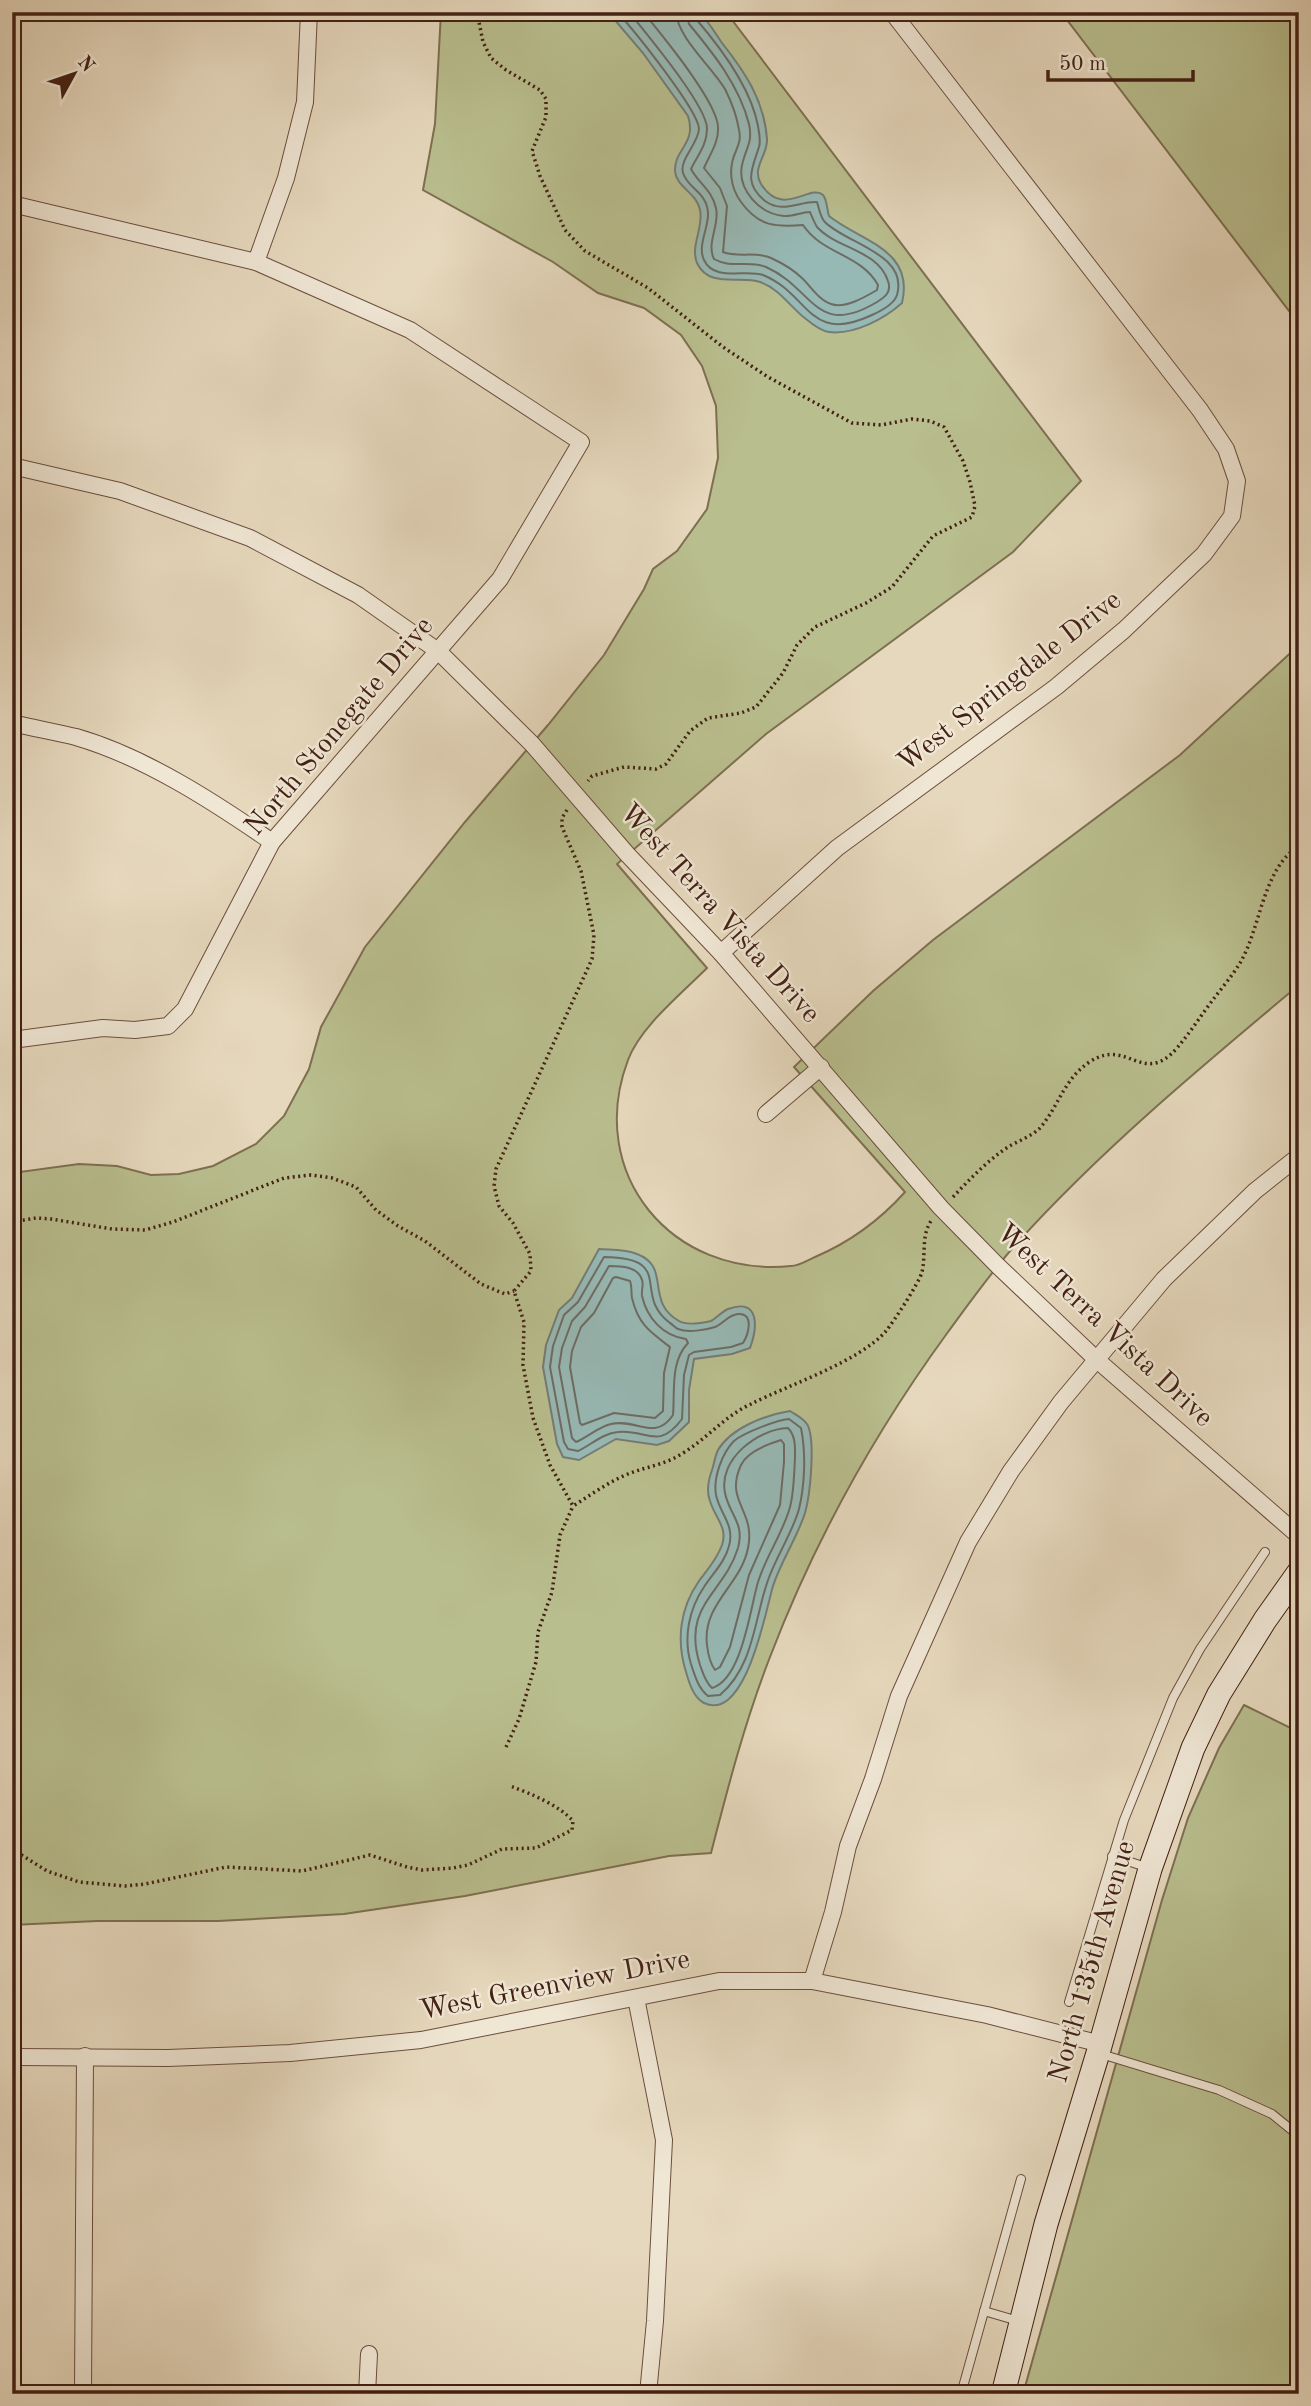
<svg xmlns="http://www.w3.org/2000/svg" width="1311" height="2406" font-family="'Old Standard TT',serif">
  <rect width="100%" height="100%" fill="#e6d8bd"/>
  <filter id="stains"><feTurbulence type="fractalNoise" baseFrequency=".00286" numOctaves="4"/><feColorMatrix values="0 0 0 0 .2 0 0 0 0 .09 0 0 0 0 .02 0 0 0 .5 -.17"/></filter>
  <radialGradient id="worn" r=".72"><stop offset=".6" stop-color="#630" stop-opacity="0"/><stop offset="1" stop-color="#630" stop-opacity=".3"/></radialGradient>
  <g fill="#b9be8e" stroke="#7e6f51" stroke-width="2">
    <path d="M441 12H726L1081 481 1013 552 766 734 617 864 707 968C682 993 640 1027 628 1060 585 1174 672 1278 791 1266 799 1266 808 1260 815 1257 850 1242 880 1220 905 1192L794 1067 873 991 933 940 1180 755 1299 645V985C1201 1067 1103 1148 1017 1243 992 1271 970 1302 948 1332 875 1432 814 1542 770 1657 745 1721 728 1787 711 1853L669 1856 465 1896 344 1914 218 1921H97L12 1925V1173L79 1164 117 1166 151 1175 179 1174 213 1166 256 1144 284 1116 309 1069 321 1027 365 947 465 822 548 725 604 655 644 589 653 569 677 551 707 509 718 458 716 406 702 366 681 335 644 308 598 293 553 262 423 190 435 124Z"/>
    <polygon points="1061,12 1299,12 1299,324"/>
    <polygon points="1244,1705 1299,1732 1299,2394 1023,2394 1162,1900 1188,1818 1219,1748"/>
  </g>
  <g fill="#97b9b5" stroke="#757c75" stroke-width="2">
    <path d="M608 12H700C708 22 715 32 722 43 745 72 764 100 767 139 768 155 751 168 761 184 783 219 810 183 823 195 827 199 827 210 829 216 860 241 915 249 902 303 884 319 854 335 829 332 821 331 812 324 806 319 790 307 780 289 760 282 741 275 709 289 697 263 690 246 704 227 700 210 697 193 676 187 675 171 674 149 697 144 688 116L643 53Z"/>
    <path d="M599 1249C611 1250 625 1249 637 1254 672 1267 644 1301 679 1321 687 1326 702 1323 711 1321 717 1318 721 1312 728 1309 761 1297 757 1329 750 1348L732 1354 694 1359 689 1390V1422L669 1441 657 1445 616 1439 579 1460 563 1457 557 1444 543 1367 546 1345 559 1310 572 1298Z"/>
    <path d="M790 1411C796 1415 803 1418 807 1424 816 1439 810 1496 805 1513 797 1538 781 1561 773 1586 766 1609 746 1723 704 1703 693 1697 689 1682 686 1672 676 1640 680 1608 699 1581 708 1569 717 1559 722 1545 728 1527 715 1518 710 1501 706 1491 708 1481 712 1470 714 1464 715 1456 718 1450 731 1428 765 1415 790 1411Z"/>
  </g>
  <g fill="none" stroke-linecap="round" stroke-linejoin="round">
    <g stroke="#6d6c64" stroke-width="2">
      <path d="M617 12C633 29 699 111 699 129 698 144 679 160 683 173 688 189 707 192 708 213 709 227 697 246 704 260 714 282 746 269 763 275 810 294 808 345 872 315 881 311 894 304 897 295 909 253 843 243 824 221 820 216 819 208 817 202 799 201 783 214 765 201 743 183 752 169 759 147 761 141 759 132 758 126 751 88 721 48 696 19L695 12"/>
      <path d="M629 12C645 32 708 107 707 129 707 145 697 156 691 169 699 184 712 190 716 208 720 225 706 243 714 259 731 269 750 260 766 267 814 288 815 339 877 302 885 297 892 292 888 281 878 250 837 249 817 227 814 222 812 217 810 212 801 212 793 217 784 216 760 214 737 190 742 165 746 147 753 143 749 124 739 85 713 53 689 24L686 12"/>
      <path d="M643 12C661 34 717 101 718 127 719 142 710 154 704 168L720 188 727 206 723 252C738 258 756 251 771 258 782 263 795 271 803 279 811 287 820 301 831 304 845 309 865 297 877 290L878 285C861 254 823 255 803 225 776 227 759 227 741 202 730 187 728 168 736 151 739 143 741 139 739 130 737 117 731 101 725 89 712 67 677 37 676 12"/>
      <path d="M604 1257C677 1258 631 1294 670 1323 672 1324 675 1328 678 1329 688 1333 706 1330 715 1327 724 1323 728 1315 738 1314 755 1313 748 1335 743 1343L731 1347 694 1352 689 1355 684 1375 682 1419C658 1451 647 1429 618 1432 603 1433 591 1445 578 1451L568 1449 564 1442 550 1367 553 1346 564 1315 578 1302Z"/>
      <path d="M609 1266C620 1266 638 1266 642 1280 644 1284 641 1291 642 1296 647 1318 663 1336 686 1339L688 1343C670 1362 675 1390 673 1415 655 1442 636 1418 611 1424 598 1427 588 1437 576 1442L572 1438 559 1367 562 1348 572 1321 585 1307Z"/>
      <path d="M616 1277 630 1281C632 1286 631 1292 632 1298 638 1324 650 1332 670 1347L664 1373 663 1411 655 1418 614 1413 582 1425 580 1423 570 1367 572 1351 581 1327 594 1313 613 1278Z"/>
      <path d="M789 1419 801 1428C806 1453 805 1484 799 1509 792 1534 775 1558 767 1583 754 1622 753 1667 720 1695L708 1696C698 1688 695 1676 691 1664 683 1638 689 1609 704 1587 713 1573 725 1562 729 1546 735 1525 720 1514 716 1495 713 1478 722 1453 734 1441 743 1433 777 1420 789 1419Z"/>
      <path d="M788 1428C796 1436 795 1448 795 1458 794 1474 794 1492 790 1507 783 1533 766 1556 758 1582 750 1609 742 1679 712 1688 705 1682 703 1673 700 1665 681 1605 724 1594 738 1548 745 1523 729 1514 725 1493 718 1459 758 1429 788 1428Z"/>
      <path d="M781 1440 784 1444V1462L780 1505 749 1575 730 1647 720 1667 715 1670C710 1663 708 1654 707 1645 702 1604 741 1585 748 1548 756 1510 724 1502 741 1465 747 1452 768 1444 781 1440Z"/>
    </g>
    <defs>
      <g id="lane">
        <polyline points="1112,1856 1149,1868"/>
        <polyline points="1069,2002 1124,1820 1173,1698 1200,1649 1265,1552"/>
        <polyline points="1101,2054 1219,2090 1272,2114 1299,2136"/>
        <polyline points="984,2311 1018,2321"/>
        <polyline points="961,2394 1021,2179"/>
      </g>
      <g id="street">
        <polyline points="12,204 256,262 410,330 581,442 500,579 272,842 185,1009 168,1026 135,1030 103,1028 12,1040"/>
        <polyline points="256,262 286,178 305,102 309,12"/>
        <polyline points="12,466 120,491 250,538 358,595 438,651 532,744 627,854 721,953 941,1208 998,1266 1097,1360 1299,1536"/>
        <path d="M12 723C33 728 55 732 76 737 145 757 214 802 272 842"/>
        <polyline points="721,953 837,848 1056,687 1124,630 1204,554 1232,516 1237,481 1226,449 1200,410 892,12"/>
        <polyline points="766,1114 821,1067"/>
        <polyline points="812,1981 833,1912 848,1846 873,1779 899,1696 968,1542 1011,1471 1061,1402 1164,1279 1255,1191 1299,1156"/>
        <polyline points="636,1998 664,2140 655,2321 648,2394"/>
        <polyline points="12,2057 168,2058 290,2053 421,2040 719,1981 812,1981 987,2015 1101,2044"/>
        <polyline points="83,2394 85,2056"/>
        <polyline points="367,2394 369,2354"/>
      </g>
      <polyline id="secondary" points="1003,2394 1046,2224 1098,2053 1150,1869 1193,1748 1219,1694 1265,1620 1299,1572"/>
    </defs>
    <use href="#lane" stroke="#6c4e3e" stroke-width="10"/>
    <use href="#street" stroke="#6c4e3e" stroke-width="18"/>
    <use href="#secondary" stroke="#432014" stroke-width="25"/>
    <g stroke="#432014" stroke-width="3.5" stroke-dasharray="2 3.5" stroke-linecap="butt">
      <polyline points="477,12 483,42 491,58 506,70 540,90 546,99 546,117 532,151 540,176 565,230 585,251 648,288 723,347 768,377 852,423 881,425 912,419 930,421 944,427 963,461 970,482 975,506 972,517 933,536 892,587 866,603 815,627 797,645 783,673 756,707 741,713 708,718 690,731 666,764 656,769 624,767 592,776 588,781"/>
      <path d="M567 810 562 818V827L581 871 594 935 592 959 496 1169 494 1186 499 1206 513 1223 530 1254 531 1271 514 1291 524 1322 523 1365 533 1418 550 1465 573 1506C591 1495 608 1482 628 1474 645 1467 663 1465 678 1456 705 1441 723 1417 751 1404 788 1385 859 1362 886 1331 894 1321 919 1283 922 1272 926 1255 921 1236 931 1221"/>
      <path d="M953 1197C970 1179 987 1161 1008 1147 1018 1141 1032 1136 1040 1128 1059 1106 1064 1078 1091 1061 1128 1038 1143 1087 1177 1048 1189 1034 1200 1017 1212 1001 1221 989 1232 976 1240 963 1261 928 1262 869 1299 846"/>
      <polyline points="12,1222 36,1218 51,1219 112,1229 145,1230 173,1222 284,1178 311,1175 332,1178 356,1187 376,1210 398,1226 425,1241 481,1284 505,1294 514,1291"/>
      <polyline points="506,1747 519,1719 536,1662 538,1632 552,1592 560,1535 573,1506"/>
      <path d="M12 1849 47 1871 79 1882 125 1886 145 1884 226 1867 302 1871 370 1855 407 1867 422 1870 453 1868 468 1865 502 1849 536 1848 572 1830 573 1821C560 1806 530 1793 510 1786"/>
    </g>
    <use href="#lane" stroke="#efe6d4" stroke-width="8"/>
    <use href="#street" stroke="#efe6d4" stroke-width="16"/>
    <use href="#secondary" stroke="#efe6d4" stroke-width="23"/>
  </g>
  <g text-anchor="middle" dominant-baseline="central" stroke-width="5" stroke-linejoin="round" paint-order="stroke">
    <g font-size="28" fill="#432014" stroke="#efe6d4">
      <text transform="translate(1010 682) rotate(-38)">West Springdale Drive</text>
      <text transform="translate(340 727) rotate(-50)">North Stonegate Drive</text>
      <text transform="translate(719 914) rotate(48)">West Terra Vista Drive</text>
      <text transform="translate(1104 1326) rotate(43)">West Terra Vista Drive</text>
      <text transform="translate(1093 1962) rotate(-74)">North 135th Avenue</text>
      <text transform="translate(555 1986) rotate(-11)">West Greenview Drive</text>
    </g>
  </g>
  <rect width="1311" height="2406" fill="none" stroke="#e6d8bd" stroke-width="42"/>
  <rect x="14" y="14" width="1283" height="2378" fill="none" stroke="#432014" stroke-width="3.5"/>
  <rect x="21" y="21" width="1269" height="2364" fill="none" stroke="#432014" stroke-width="2"/>
  <g transform="translate(74 74) rotate(50)" stroke="#efe6d4" stroke-width="5" paint-order="stroke">
  <path d="M0-5L12 26L0 18L-12 26Z" fill="#432014"/>
  <text y="-10" font-size="19" font-weight="bold" text-anchor="middle" fill="#432014">N</text>
  </g>
  <path d="M1048 70v10h145v-10" fill="none" stroke="#432014" stroke-width="3.5"/>
  <text x="1059" y="70" font-size="21" fill="#432014" stroke="#efe6d4" stroke-width="5" paint-order="stroke">50 m</text>
  <rect width="100%" height="100%" filter="url(#stains)"/>
  <rect width="100%" height="100%" fill="url(#worn)"/>
</svg>
